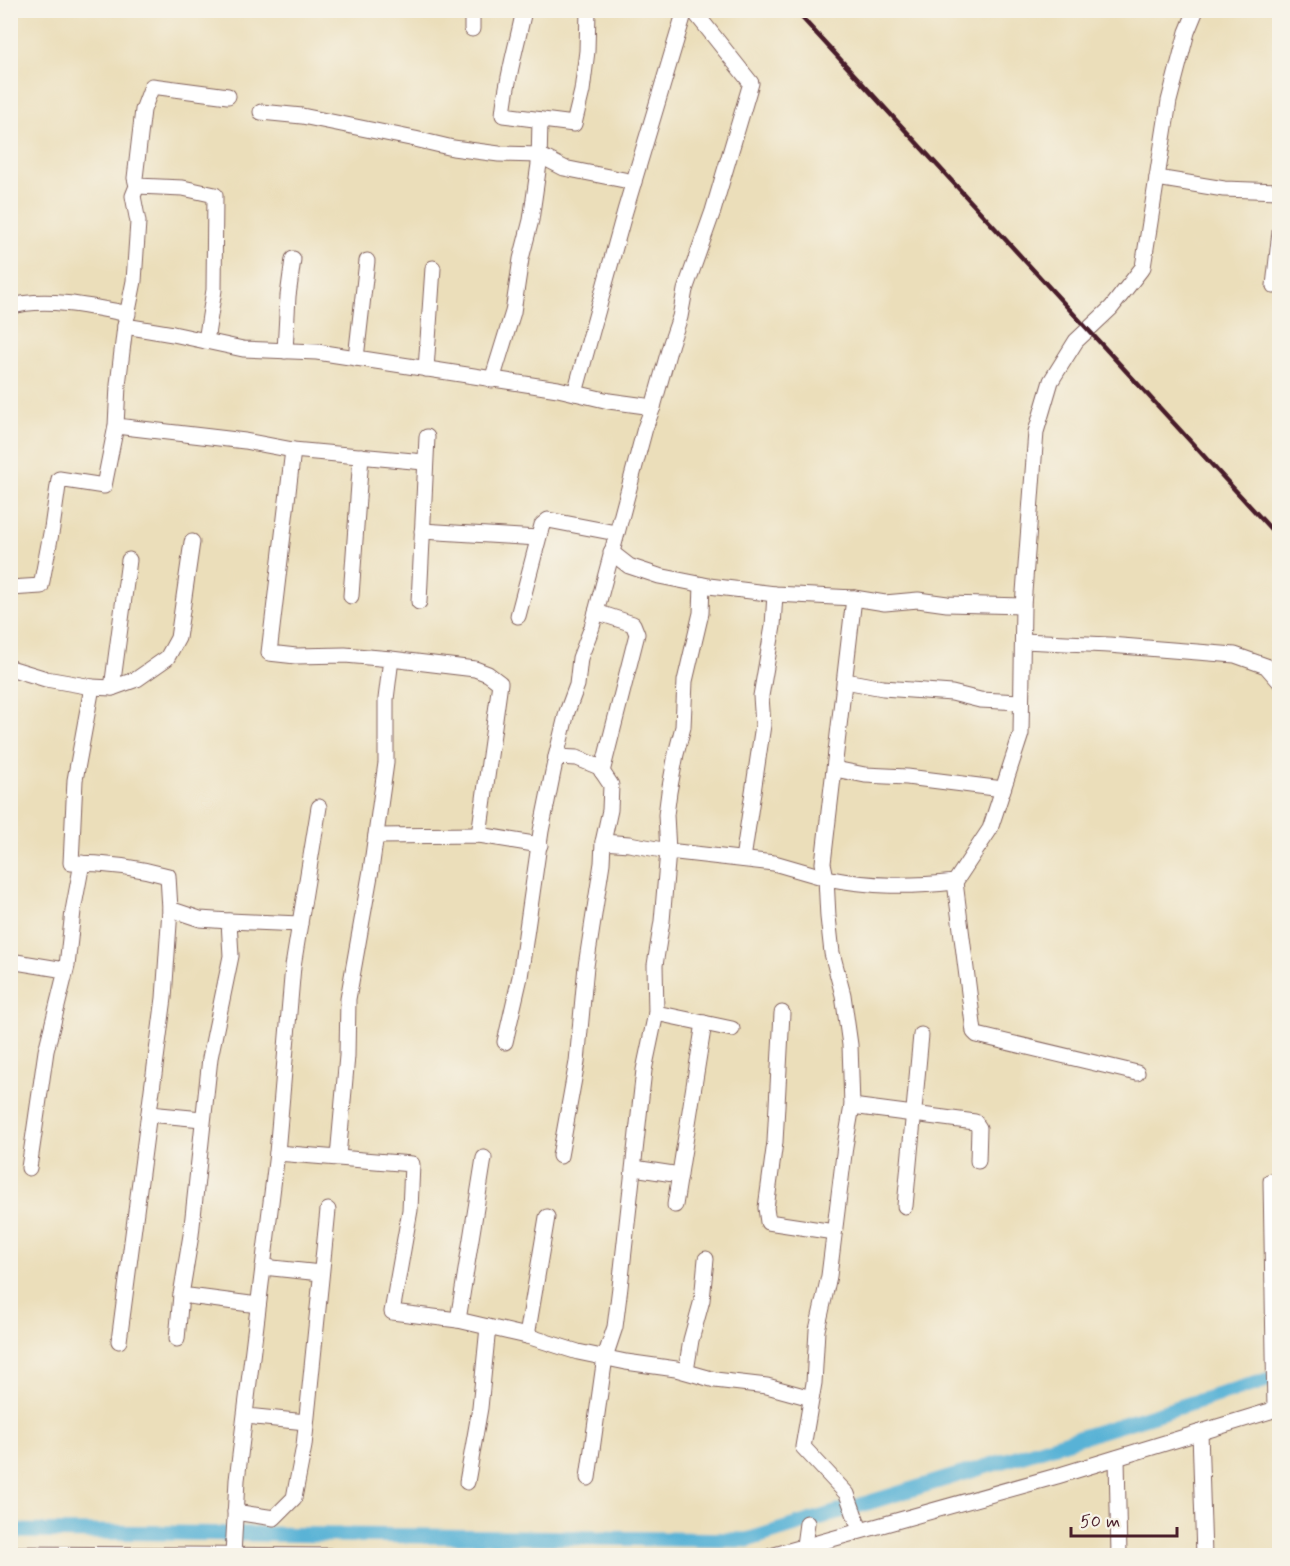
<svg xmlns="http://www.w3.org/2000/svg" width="1290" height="1566" font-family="Mynerve,sans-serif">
  <rect width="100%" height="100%" fill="#f7f3e8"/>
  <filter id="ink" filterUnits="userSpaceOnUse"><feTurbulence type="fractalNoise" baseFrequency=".0167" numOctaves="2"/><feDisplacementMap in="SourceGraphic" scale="12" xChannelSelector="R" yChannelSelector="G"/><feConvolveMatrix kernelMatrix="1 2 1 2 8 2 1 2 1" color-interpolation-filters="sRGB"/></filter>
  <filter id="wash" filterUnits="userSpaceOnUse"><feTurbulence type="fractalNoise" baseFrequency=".008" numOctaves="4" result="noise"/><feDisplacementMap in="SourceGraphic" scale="24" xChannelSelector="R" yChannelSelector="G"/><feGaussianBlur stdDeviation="1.35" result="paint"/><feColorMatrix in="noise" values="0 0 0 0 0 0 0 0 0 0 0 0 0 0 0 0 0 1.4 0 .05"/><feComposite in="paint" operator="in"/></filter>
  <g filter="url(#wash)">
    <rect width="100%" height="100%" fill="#ebdeba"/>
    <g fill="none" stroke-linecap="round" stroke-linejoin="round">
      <polyline stroke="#59b2d6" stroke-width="15" points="10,1531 747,1540 1280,1376"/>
    </g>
  </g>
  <g filter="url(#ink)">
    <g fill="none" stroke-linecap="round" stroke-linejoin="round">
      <defs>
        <g id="street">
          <path d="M524 10C517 45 506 80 503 115L574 124 582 91 587 51 588 10"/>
          <polyline points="472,29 472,10"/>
          <polyline points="228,96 152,86 143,110 135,178 137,186 133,196 138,222 134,281 125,326 173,334 243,349 317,352 558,389 609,401 653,407"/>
          <polyline points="261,112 302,116 415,139 453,148 499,154 539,155 564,168 634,182"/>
          <polyline points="1157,178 1224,189 1280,191"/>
          <polyline points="137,186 183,188 215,195 214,290 206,341"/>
          <polyline points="1274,286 1280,231"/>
          <path d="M10 307C43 296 94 307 128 314"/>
          <polyline points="285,351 288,296 293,259"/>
          <polyline points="356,358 367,261"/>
          <polyline points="426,369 433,268"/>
          <polyline points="492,380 513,312 521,259 531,220 539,164 540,120"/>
          <polyline points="575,393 625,211 683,17 682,10"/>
          <polyline points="116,426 245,441 293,450 424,462"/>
          <polyline points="293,450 269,653 296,656 345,655 391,659 386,699 386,763 371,870 348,999 347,1056 338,1157"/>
          <polyline points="422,531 538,538"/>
          <polyline points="611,552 629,566 659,576 709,586 775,594 854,598 885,603 918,600 947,604 1023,606"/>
          <polyline points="10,588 41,586 52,528 59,479 104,486 116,426 118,385 125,326"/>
          <polyline points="351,596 361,456"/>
          <polyline points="419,602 427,437"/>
          <polyline points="596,612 633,624 637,634 602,772"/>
          <polyline points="518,616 542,525 548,520 616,533"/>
          <polyline points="1023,641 1109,645 1235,655 1266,666 1280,682"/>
          <polyline points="391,659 475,669 488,674 500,683 479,835"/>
          <path d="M10 668 46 679 92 687 75 780 71 863C105 863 136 867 168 876L170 909 200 919 229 921 231 956 210 1058 191 1235 181 1295 258 1305"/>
          <polyline points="845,681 883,688 952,693 980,700 1021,702"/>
          <polyline points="92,687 112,688 137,679 167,658 178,638 192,542"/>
          <polyline points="112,688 129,560"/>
          <polyline points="556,757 567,712 577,685 580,658 592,627 645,428 653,407 671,343 680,317 685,290 713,211 751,83 693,10"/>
          <polyline points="835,769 865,775 907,777 1003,789"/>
          <polyline points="376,836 479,835 540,845"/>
          <polyline points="603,842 629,844 668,851 666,815 669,792 676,754 683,727 685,681 701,613 702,585"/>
          <polyline points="743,859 763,725 761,696 773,626 775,594"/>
          <polyline points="826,878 823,863 854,598"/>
          <polyline points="955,882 974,1032 977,1035 1137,1073"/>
          <polyline points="229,921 300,924"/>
          <polyline points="10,961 65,970"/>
          <polyline points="656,1013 732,1029"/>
          <polyline points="782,1013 775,1142 766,1208 768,1222 834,1232"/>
          <polyline points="505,1042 520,977 541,831 556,757 577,758 599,767 611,785 610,810 603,842 602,863 586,966 577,1062 560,1156"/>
          <polyline points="852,1106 975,1122 979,1128 978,1161"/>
          <polyline points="149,1114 202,1119"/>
          <polyline points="277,1153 293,966 319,807"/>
          <polyline points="29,1168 46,1051 67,966 73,911 82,863"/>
          <polyline points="634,1168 680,1175"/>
          <polyline points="1271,1181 1275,1409"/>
          <polyline points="675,1205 704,1023"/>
          <polyline points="905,1206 921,1035"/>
          <polyline points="263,1267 321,1273"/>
          <polyline points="458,1320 484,1158"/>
          <polyline points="527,1336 547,1217"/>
          <polyline points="177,1339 181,1295"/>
          <polyline points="119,1341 164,998 170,909"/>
          <polyline points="686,1371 691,1340 702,1300 706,1259"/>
          <polyline points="246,1416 306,1422"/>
          <polyline points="1200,1432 1204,1556"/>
          <polyline points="1117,1458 1119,1556"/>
          <polyline points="588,1478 605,1357 615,1327 620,1287 644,1070 656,1013 655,965 662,921 668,851 774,863 826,878"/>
          <polyline points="467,1482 480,1408 488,1327"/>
          <polyline points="235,1512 274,1518 294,1498 304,1446 328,1210"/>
          <path d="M860 1530 847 1494 803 1447 814 1383 817 1330 829 1276 845 1146 852 1106 850 1045 843 995 832 953 828 917 826 878C872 887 910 887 955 882L990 829 1021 734 1023 606 1036 432 1051 381 1076 341 1111 308 1143 267 1169 101 1187 32 1196 10"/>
          <polyline points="803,1553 807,1523"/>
          <polyline points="10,1554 330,1556"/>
          <polyline points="233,1555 237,1480 277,1153 412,1164 410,1210 392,1312 458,1320 527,1336 578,1352 626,1362 676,1369 715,1380 767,1386 811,1398"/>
          <polyline points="771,1556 1057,1476 1280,1408"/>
        </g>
      </defs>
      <use href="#street" stroke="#82625d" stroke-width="17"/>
      <use href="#street" stroke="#fff" stroke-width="15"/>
      <polyline stroke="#4a1f2b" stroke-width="4.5" points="795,10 1280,539"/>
    </g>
  </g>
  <rect width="1290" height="1566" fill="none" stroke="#f7f3e8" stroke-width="36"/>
  <path d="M1071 1527v9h106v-9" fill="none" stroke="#4a1f2b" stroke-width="3"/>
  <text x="1080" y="1527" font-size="18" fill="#4a1f2b" stroke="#f7f3e8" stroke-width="4.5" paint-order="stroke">50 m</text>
</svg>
